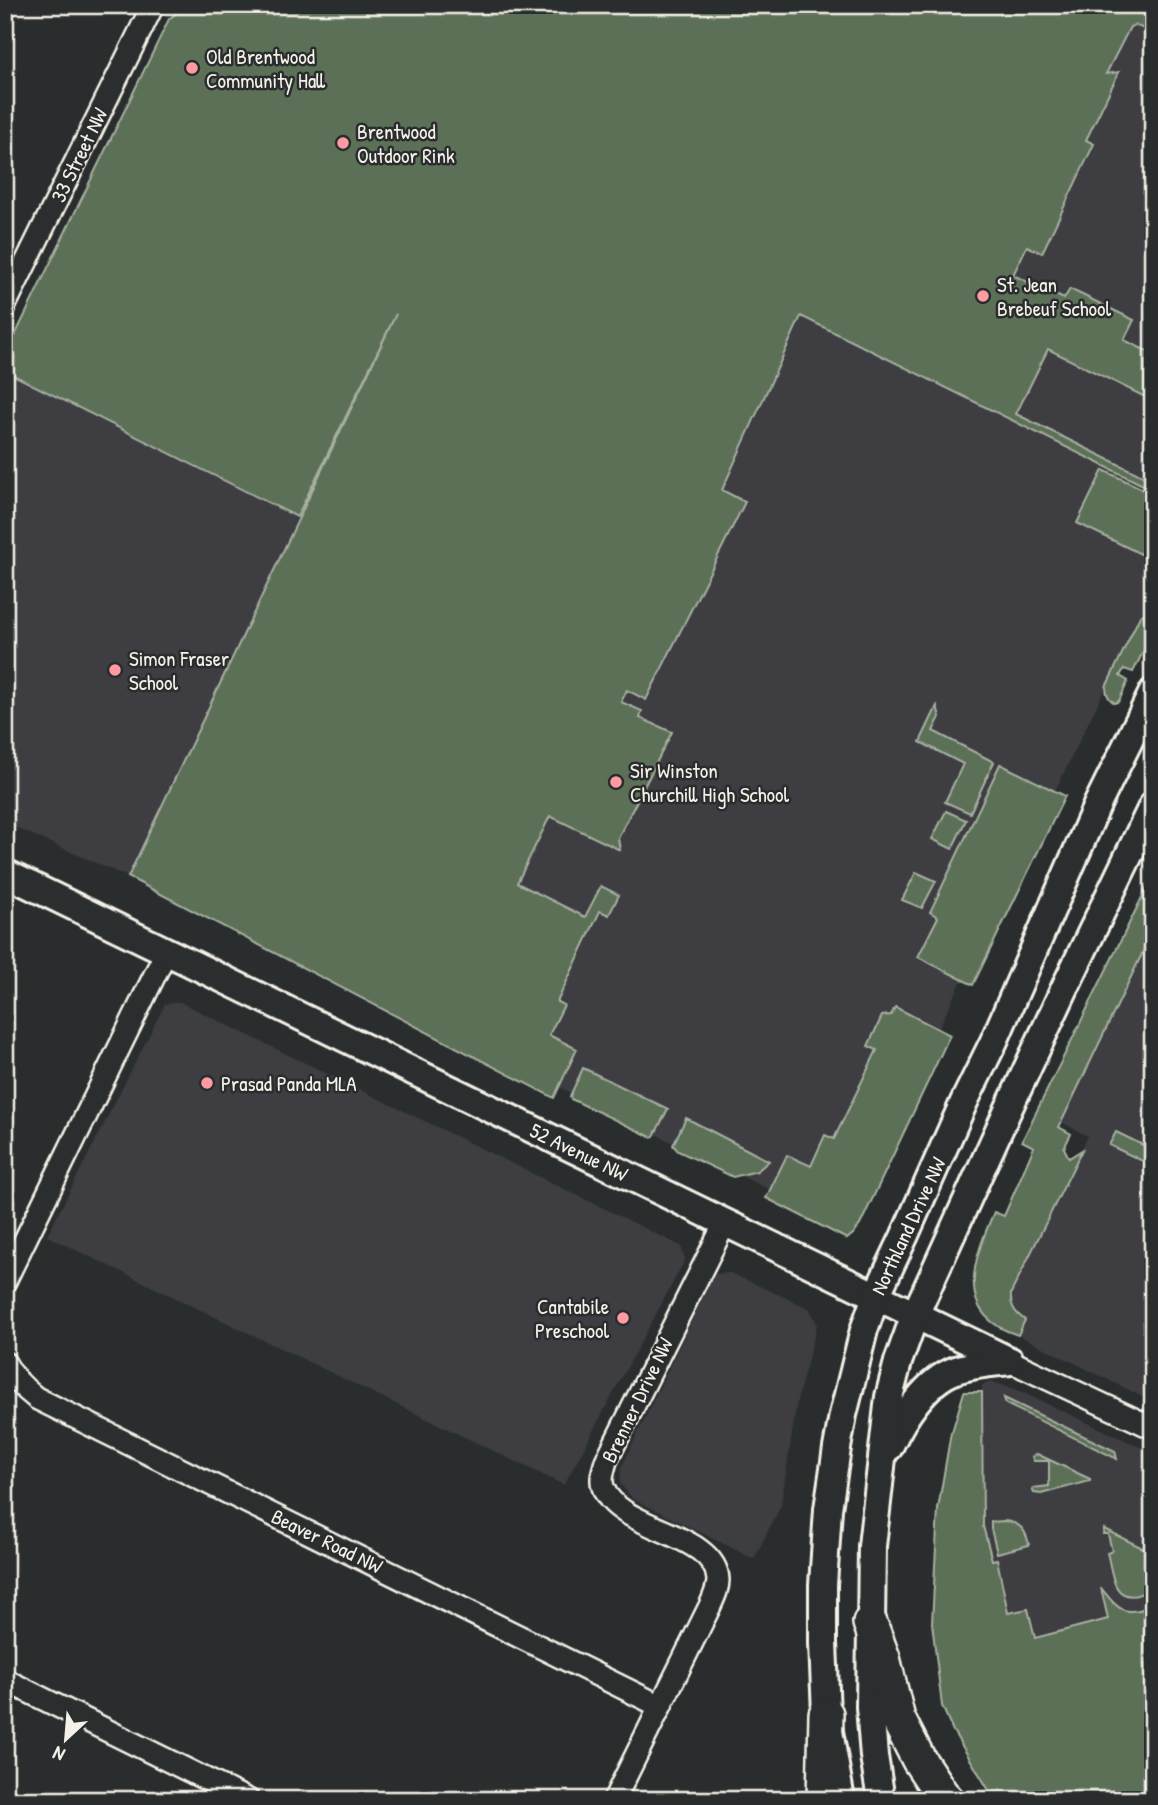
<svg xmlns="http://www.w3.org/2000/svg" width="1158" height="1805" font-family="'Patrick Hand',sans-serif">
  <rect width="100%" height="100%" fill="#2a2d2e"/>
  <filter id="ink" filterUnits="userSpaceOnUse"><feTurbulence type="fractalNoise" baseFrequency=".0143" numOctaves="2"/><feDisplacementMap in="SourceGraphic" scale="14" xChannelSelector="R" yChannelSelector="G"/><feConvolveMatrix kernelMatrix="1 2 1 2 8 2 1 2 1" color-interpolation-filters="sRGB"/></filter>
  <g filter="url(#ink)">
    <g fill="#3c3e43">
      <polygon points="767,5 1153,5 1153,481 995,404"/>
      <polygon points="472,155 1153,490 1153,591 842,1225 128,877 5,823 5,371 297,517"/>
      <polygon points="1153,931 1153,1402 1018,1335 1025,1320 1015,1312 1012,1308 1011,1298 1011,1293 1088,1136 1061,1122"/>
      <polygon points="180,1002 681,1246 685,1260 564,1485 47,1236 165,1004"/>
      <polygon points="730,1273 809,1308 817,1324 797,1401 781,1505 754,1559 633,1499 620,1484 621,1468 714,1274"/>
      <polygon points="991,1382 1015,1389 1153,1453 1153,1605 1142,1610 1128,1611 1117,1608 1102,1590 1108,1619 1035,1638 1008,1614 997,1559 992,1560 983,1526 982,1392 982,1385"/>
    </g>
    <g fill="#5c6f58" stroke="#a8b0a0" stroke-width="2">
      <path d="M208 5H1153V33L1135 25 1130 27 1106 74 1119 72 1086 140 1094 144 1042 253 1027 246 1013 275 1064 299 1070 289 1134 320 1124 340 1153 354V401L1048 349 1016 414 1153 481V490L801 316 722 490 745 502 646 700 627 690 621 702 642 711 640 718 672 732 618 838 620 850 550 816 517 883 585 917 601 886 619 895 609 915 600 911 557 1002 564 1005 549 1035 577 1049 554 1098 128 877 396 314 297 517 5 371V356L169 19C184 6 186 5 204 12Z"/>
      <polygon points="1103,470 1153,494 1153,560 1077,523"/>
      <path d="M1149 611 1153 612V632L1133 672 1124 669 1120 676 1128 681 1119 701 1115 703C1109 700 1106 694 1106 687L1140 616Z"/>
      <polygon points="937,706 940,717 933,731 994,762 970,813 945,802 963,764 920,742"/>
      <polygon points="1000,764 1065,796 973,985 918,957 938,917 930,912"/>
      <polygon points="946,811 966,820 952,849 932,839"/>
      <polygon points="916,872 936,881 922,908 902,900"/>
      <path d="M1153 875V931L1059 1127 1071 1134 1064 1148 1069 1158 1082 1150 1011 1293C1010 1306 1015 1313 1025 1320L1018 1335C952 1315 974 1258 994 1212L1004 1216 1034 1147 1022 1141Z"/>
      <polygon points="895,1007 950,1035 860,1225 853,1234 847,1239 766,1198 787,1155 811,1166 825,1135 834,1139 877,1050 868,1046 882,1016 891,1015"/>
      <polygon points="583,1068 668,1109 654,1136 651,1137 571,1099 570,1096"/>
      <polygon points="686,1118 769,1161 757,1171 733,1177 678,1151 673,1145"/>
      <polygon points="1116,1132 1149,1148 1145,1158 1153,1162 1153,1166 1109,1145"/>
      <path d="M964 1392H982L983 1526 992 1560 997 1559 1008 1613 1028 1609 1035 1638 1108 1619 1101 1588C1119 1610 1124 1618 1153 1605V1800H983L990 1792 953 1731 942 1706 932 1623 938 1509 951 1432H952Z"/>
      <polygon points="1004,1398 1115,1451 1117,1459 1006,1404"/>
      <polygon points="1037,1454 1090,1479 1090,1481 1041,1494 1034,1493 1032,1489 1033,1488 1049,1486 1049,1461 1034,1461 1032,1457"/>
      <path d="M1004 1521C1020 1522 1026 1530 1029 1545L997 1553 991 1529V1522Z"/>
      <path d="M1104 1529 1153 1553C1153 1562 1154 1573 1152 1581 1147 1597 1124 1602 1116 1586 1111 1576 1110 1563 1107 1553L1112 1551 1108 1534H1103Z"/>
    </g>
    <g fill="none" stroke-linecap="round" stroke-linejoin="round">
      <defs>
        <g id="minor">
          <polyline points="5,305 153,5"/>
          <polyline points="5,1281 166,952"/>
          <polyline points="1010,1361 1153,1428"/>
          <path d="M5 1363C13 1378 23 1388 36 1398L660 1706"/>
          <polyline points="5,1680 248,1800"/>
          <path d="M614 1800 710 1606C714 1597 718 1589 718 1580 716 1532 617 1530 603 1487 600 1478 604 1469 606 1461L725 1223"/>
        </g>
        <g id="tertiary">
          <polyline points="5,873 1010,1361"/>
          <path d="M889 1447C902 1419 926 1380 956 1370 973 1364 993 1363 1010 1361"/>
          <polyline points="841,1800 826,1714 823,1643 823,1585 828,1509 837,1448 843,1415 864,1330 876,1296 904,1237 964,1102 994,1041 1098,803 1153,692"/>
          <polyline points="881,1800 874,1756 870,1707 872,1546 889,1397 898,1362 915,1315 1007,1112 1069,979 1153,805"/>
        </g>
        <g id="primary">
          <polyline points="870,1623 883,1658 898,1719 919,1760 942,1795 947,1800"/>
          <polyline points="824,1800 826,1714"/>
        </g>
      </defs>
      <use href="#minor" stroke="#f4f1e8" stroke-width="26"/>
      <use href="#tertiary" stroke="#f4f1e8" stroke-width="32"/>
      <use href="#primary" stroke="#f4f1e8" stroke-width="38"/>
      <use href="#minor" stroke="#2a2d2e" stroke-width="21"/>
      <use href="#tertiary" stroke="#2a2d2e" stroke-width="26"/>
      <use href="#primary" stroke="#2a2d2e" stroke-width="33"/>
    </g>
  </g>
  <g fill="#ff9aa2" stroke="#2a2d2e" stroke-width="2.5">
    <circle cx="192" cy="68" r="7"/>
    <circle cx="343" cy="143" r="7"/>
    <circle cx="983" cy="296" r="7"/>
    <circle cx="115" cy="670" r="7"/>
    <circle cx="616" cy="782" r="7"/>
    <circle cx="207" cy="1083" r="7"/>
    <circle cx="623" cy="1318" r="7"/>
  </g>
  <g text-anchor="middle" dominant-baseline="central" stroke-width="5" stroke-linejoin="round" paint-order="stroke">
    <g font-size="21" fill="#f4f1e8" stroke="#2a2d2e" text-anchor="start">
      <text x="206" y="56">Old Brentwood<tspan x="206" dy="24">Community Hall</tspan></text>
      <text x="357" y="131">Brentwood<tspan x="357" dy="24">Outdoor Rink</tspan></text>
      <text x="997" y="284">St. Jean<tspan x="997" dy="24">Brebeuf School</tspan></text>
      <text x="129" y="658">Simon Fraser<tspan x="129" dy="24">School</tspan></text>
      <text x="630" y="770">Sir Winston<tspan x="630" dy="24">Churchill High School</tspan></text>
      <text x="221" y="1083">Prasad Panda MLA</text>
      <text x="609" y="1306" text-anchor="end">Cantabile<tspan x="609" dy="24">Preschool</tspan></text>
    </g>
    <g font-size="21" fill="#f4f1e8" stroke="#2a2d2e">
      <text transform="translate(79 155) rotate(-64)">33 Street NW</text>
      <text transform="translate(579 1152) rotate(26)">52 Avenue NW</text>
      <text transform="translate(908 1226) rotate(-65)">Northland Drive NW</text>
      <text transform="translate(637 1400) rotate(-64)">Brenner Drive NW</text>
      <text transform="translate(327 1541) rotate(26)">Beaver Road NW</text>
    </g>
  </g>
  <rect width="1158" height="1805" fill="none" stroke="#2a2d2e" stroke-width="28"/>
  <rect x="14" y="14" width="1130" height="1777" fill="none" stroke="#f4f1e8" stroke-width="2.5" filter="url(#ink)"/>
  <g transform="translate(66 1739) rotate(206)" stroke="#2a2d2e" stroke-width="5" paint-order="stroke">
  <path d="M0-5L12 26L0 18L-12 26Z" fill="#f4f1e8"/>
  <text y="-10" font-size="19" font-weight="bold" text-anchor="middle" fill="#f4f1e8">N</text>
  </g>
</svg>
